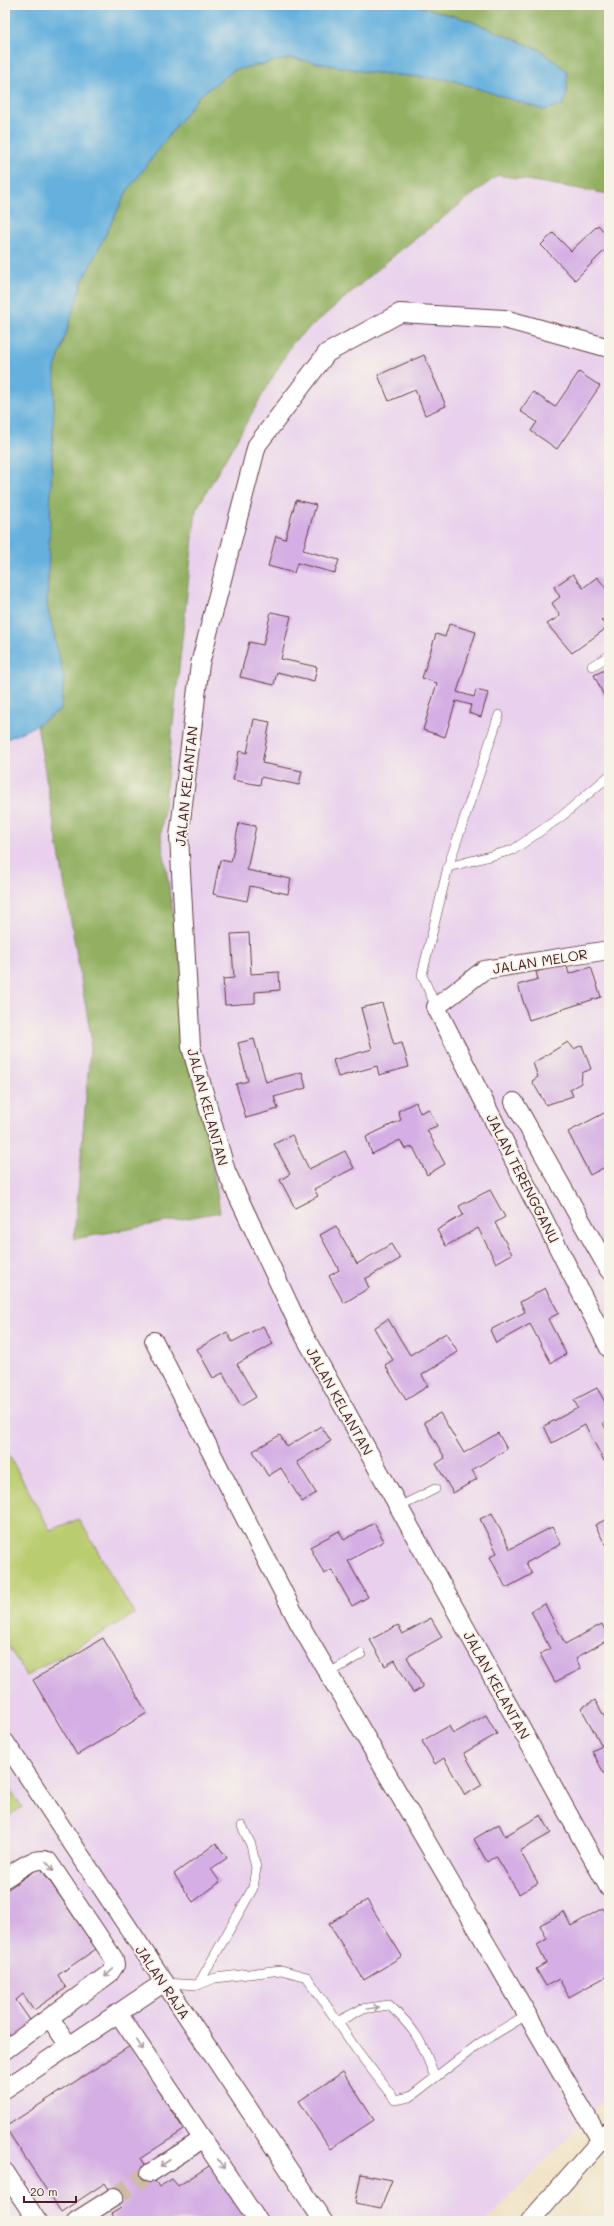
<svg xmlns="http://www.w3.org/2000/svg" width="614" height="2226" font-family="Mali,sans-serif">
  <rect width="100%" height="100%" fill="#f7f3e8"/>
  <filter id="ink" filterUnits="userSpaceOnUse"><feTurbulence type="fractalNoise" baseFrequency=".025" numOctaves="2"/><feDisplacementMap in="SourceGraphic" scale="8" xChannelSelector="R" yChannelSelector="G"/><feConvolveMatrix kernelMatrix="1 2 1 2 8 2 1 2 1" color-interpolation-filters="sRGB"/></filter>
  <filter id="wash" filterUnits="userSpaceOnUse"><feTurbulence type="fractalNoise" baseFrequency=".012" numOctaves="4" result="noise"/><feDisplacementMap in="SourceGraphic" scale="16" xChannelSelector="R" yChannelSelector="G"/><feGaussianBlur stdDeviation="0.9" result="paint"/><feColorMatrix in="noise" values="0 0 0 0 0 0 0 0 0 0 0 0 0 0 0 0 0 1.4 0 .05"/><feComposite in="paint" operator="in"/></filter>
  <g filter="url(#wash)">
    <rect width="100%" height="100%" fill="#f0e1c3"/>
    <polygon fill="#e9d1ed" points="415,5 609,5 609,2095 486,2221 5,2221 5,740 37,725 61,709 468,20"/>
    <g fill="#bacc6f" stroke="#82764d">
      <polygon points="5,1448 50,1530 79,1519 134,1614 26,1676 5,1640"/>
      <polygon points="5,1781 22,1807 5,1818"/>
    </g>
    <polygon fill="#93b062" stroke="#6e6846" points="415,5 609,5 609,194 498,175 397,253 293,342 196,510 161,836 220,1212 74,1239 91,1037 37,725 61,709 64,677 47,605 55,369 82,282 127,191 199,96 234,70 291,58 368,72 452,80 544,110 567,71 540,50 468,20"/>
    <polygon fill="#65b0dd" stroke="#586884" points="5,5 415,5 468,20 540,50 567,71 567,93 563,105 544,110 452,80 368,72 291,58 234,70 199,96 127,191 82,282 55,369 47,605 64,677 61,709 37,725 5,740"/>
    <g id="blocks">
      <g fill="#d4aee4">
        <polygon points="598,225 609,237 609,246 575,280 541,245 553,233 571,251"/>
        <polygon points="424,355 446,406 425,415 415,390 389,401 378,375"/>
        <polygon points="579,372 600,386 557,449 531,431 537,422 520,411 533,392 555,407"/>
        <polygon points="296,500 316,505 303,550 339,560 335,573 297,563 294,573 268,566 276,536 285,539"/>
        <polygon points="573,574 583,588 597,577 609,592 609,614 601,621 608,627 572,653 547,624 560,616 552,603 560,597 554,587"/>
        <polygon points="271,612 291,616 281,659 317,667 314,681 277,672 274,685 240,677 249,642 263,645"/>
        <polygon points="449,624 476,632 457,692 474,697 476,690 488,693 481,717 469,713 471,705 456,701 445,737 423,730 437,683 422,678 436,634 445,637"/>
        <polygon points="609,668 609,694 604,696 594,675"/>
        <polygon points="254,719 270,722 262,763 302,771 299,785 261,777 260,785 233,780 239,751 247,753"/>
        <polygon points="239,823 256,826 247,870 291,879 288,894 250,886 247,901 213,894 220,860 231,862"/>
        <polygon points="249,933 251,974 279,972 280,990 255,992 255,1003 225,1005 223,979 234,978 231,934"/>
        <polygon points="566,963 569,974 591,967 601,997 529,1020 518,985 538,979 536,972"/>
        <polygon points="382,1003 394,1045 402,1043 409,1067 379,1075 377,1066 338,1077 333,1060 372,1049 361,1008"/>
        <polygon points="254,1039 266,1082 302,1072 306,1088 274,1097 278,1109 246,1118 236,1084 248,1081 238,1043"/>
        <polygon points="568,1042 574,1049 582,1045 591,1069 582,1073 581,1083 570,1089 573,1096 546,1105 532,1081 538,1077 533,1063"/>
        <polygon points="416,1102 420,1113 429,1109 437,1126 427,1130 445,1164 427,1175 413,1147 405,1149 400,1140 372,1154 366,1137 401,1120 398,1111"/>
        <polygon points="608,1111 609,1165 590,1175 568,1132"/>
        <polygon points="292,1135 309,1169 345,1151 354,1168 314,1189 318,1196 295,1208 280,1180 290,1174 274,1144"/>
        <polygon points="490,1190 505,1217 495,1223 512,1254 496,1263 478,1228 446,1246 437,1230 463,1215 459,1206"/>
        <polygon points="336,1226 357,1264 391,1244 400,1259 365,1279 369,1288 344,1303 329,1276 339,1270 320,1235"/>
        <polygon points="545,1288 559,1313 548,1319 566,1354 551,1363 530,1324 496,1343 490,1330 525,1312 520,1302"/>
        <polygon points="388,1319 410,1355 446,1333 458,1352 422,1375 428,1386 406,1400 385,1365 393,1360 374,1328"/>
        <polygon points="263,1326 273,1344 237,1364 256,1397 241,1406 223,1373 213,1378 197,1349 227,1332 232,1342"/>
        <polygon points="597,1388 609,1409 609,1419 603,1423 609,1435 609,1459 604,1461 585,1425 552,1443 544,1426 578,1408 574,1400"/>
        <polygon points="440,1413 464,1453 498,1433 507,1449 472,1470 477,1479 453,1493 436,1464 445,1458 424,1422"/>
        <polygon points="321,1426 331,1441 297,1462 316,1493 302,1502 281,1468 268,1476 253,1451 280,1435 287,1447"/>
        <polygon points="492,1513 510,1549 552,1527 561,1544 526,1563 532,1574 506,1588 490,1557 497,1553 480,1519"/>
        <polygon points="609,1518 609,1542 605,1544 595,1525"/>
        <polygon points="374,1523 384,1541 348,1561 368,1597 352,1606 332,1570 324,1574 310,1547 339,1531 344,1540"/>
        <polygon points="545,1604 565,1644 602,1624 609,1639 576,1658 581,1669 555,1682 540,1654 550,1649 531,1611"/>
        <polygon points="431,1618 442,1637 407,1657 423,1687 413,1693 395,1660 385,1666 370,1640 398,1625 403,1634"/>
        <polygon points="103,1638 147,1713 77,1755 33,1680"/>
        <polygon points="595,1700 609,1725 609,1773 605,1775 592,1751 602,1746 581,1708"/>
        <polygon points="486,1715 497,1734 464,1753 482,1785 465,1795 444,1758 435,1764 422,1741 449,1726 453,1734"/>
        <polygon points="541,1815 551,1833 520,1851 538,1883 519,1894 496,1856 487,1862 474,1839 499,1824 505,1836"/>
        <polygon points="216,1843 227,1858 211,1869 220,1882 193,1902 174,1874"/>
        <polygon points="40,1867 96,1949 58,1975 66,1988 34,2010 23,1994 16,2000 34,2026 13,2040 5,2028 5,1891"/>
        <polygon points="367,1900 402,1956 364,1980 329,1924"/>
        <polygon points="603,1908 609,1920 609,1975 569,1997 559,1979 546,1986 536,1969 546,1963 537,1945 547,1939 540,1925 564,1912 571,1926"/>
        <polygon points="130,2046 184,2130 141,2158 159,2187 172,2179 178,2186 217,2161 256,2221 115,2221 111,2214 121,2208 105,2183 61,2212 5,2127"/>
        <polygon points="343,2072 374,2120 330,2149 299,2101"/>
        <polygon points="361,2174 392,2180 381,2208 355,2203"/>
      </g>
    </g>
  </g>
  <g filter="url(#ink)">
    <use href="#blocks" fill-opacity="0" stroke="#633c42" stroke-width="1"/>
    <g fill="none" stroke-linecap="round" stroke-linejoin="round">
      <polyline stroke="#cfbaa5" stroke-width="18" stroke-dasharray="18 9" stroke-linecap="butt" points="114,2197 150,2173"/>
      <defs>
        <g id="lane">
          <polyline points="592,666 609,656"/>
          <polyline points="448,867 513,850 562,816 609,776"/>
          <polyline points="436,1007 422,975 448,867 499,715"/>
          <polyline points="399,1507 435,1489"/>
          <polyline points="328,1674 361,1654"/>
          <polyline points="165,1983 198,1985 215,1978 281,1970 307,1977 356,2049 395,2100 410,2097 480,2043 528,2014"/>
          <polyline points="198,1985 253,1888 256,1868 251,1845 242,1826"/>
          <path d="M337 2022 362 2009 389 2005C417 2030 422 2043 435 2077"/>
        </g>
        <g id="street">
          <polyline points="609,348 504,319 400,313 327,353 257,445 200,664 179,837 191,1047 226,1171 300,1328 609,1888"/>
          <polyline points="609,950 484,970 436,1007 609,1348"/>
          <polyline points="514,1102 609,1270"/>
          <polyline points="154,1341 299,1623 601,2141"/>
          <polyline points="5,1742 323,2221"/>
          <path d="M5 1878C18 1871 32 1856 48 1861L114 1959 115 1965 109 1974 5 2050"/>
          <polyline points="118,2013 258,2221"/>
          <polyline points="50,2018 69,2046"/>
          <polyline points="5,2089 163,1983"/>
          <polyline points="5,2172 37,2221"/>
          <polyline points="150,2173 203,2139"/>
          <polyline points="76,2221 114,2197"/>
          <polyline points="530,2221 608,2132"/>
        </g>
      </defs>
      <use href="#lane" stroke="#633c42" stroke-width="10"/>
      <use href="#street" stroke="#633c42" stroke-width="20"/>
      <use href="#lane" stroke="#fff" stroke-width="9"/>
      <use href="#street" stroke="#fff" stroke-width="18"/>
    </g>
    <defs><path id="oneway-shaft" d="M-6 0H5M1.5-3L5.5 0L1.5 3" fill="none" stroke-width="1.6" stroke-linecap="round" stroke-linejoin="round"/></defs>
    <g stroke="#ae9aa0">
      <use href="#oneway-shaft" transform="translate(50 1866) rotate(50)"/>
      <use href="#oneway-shaft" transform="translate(109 1973) rotate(137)"/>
      <use href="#oneway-shaft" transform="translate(373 2008) rotate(-9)"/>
      <use href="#oneway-shaft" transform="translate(140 2045) rotate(56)"/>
      <use href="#oneway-shaft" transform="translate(165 2163) rotate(147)"/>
      <use href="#oneway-shaft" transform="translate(221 2164) rotate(56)"/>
    </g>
  </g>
  <g text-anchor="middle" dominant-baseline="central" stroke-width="4" stroke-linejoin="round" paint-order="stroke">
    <g font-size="14" fill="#4a1f2b" stroke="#f7f3e8">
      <text transform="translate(186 786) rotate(-84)">JALAN KELANTAN</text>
      <text transform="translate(540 961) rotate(-9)">JALAN MELOR</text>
      <text transform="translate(208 1107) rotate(75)">JALAN KELANTAN</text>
      <text transform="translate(523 1178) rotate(63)">JALAN TERENGGANU</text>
      <text transform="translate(340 1401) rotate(61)">JALAN KELANTAN</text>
      <text transform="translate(497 1685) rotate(61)">JALAN KELANTAN</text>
      <text transform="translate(163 1982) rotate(56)">JALAN RAJA</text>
    </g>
  </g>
  <rect width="614" height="2226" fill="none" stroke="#f7f3e8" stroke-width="20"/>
  <path d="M24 2196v6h52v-6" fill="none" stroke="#4a1f2b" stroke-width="2"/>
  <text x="30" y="2196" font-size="12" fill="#4a1f2b" stroke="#f7f3e8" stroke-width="3" paint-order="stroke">20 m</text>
</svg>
